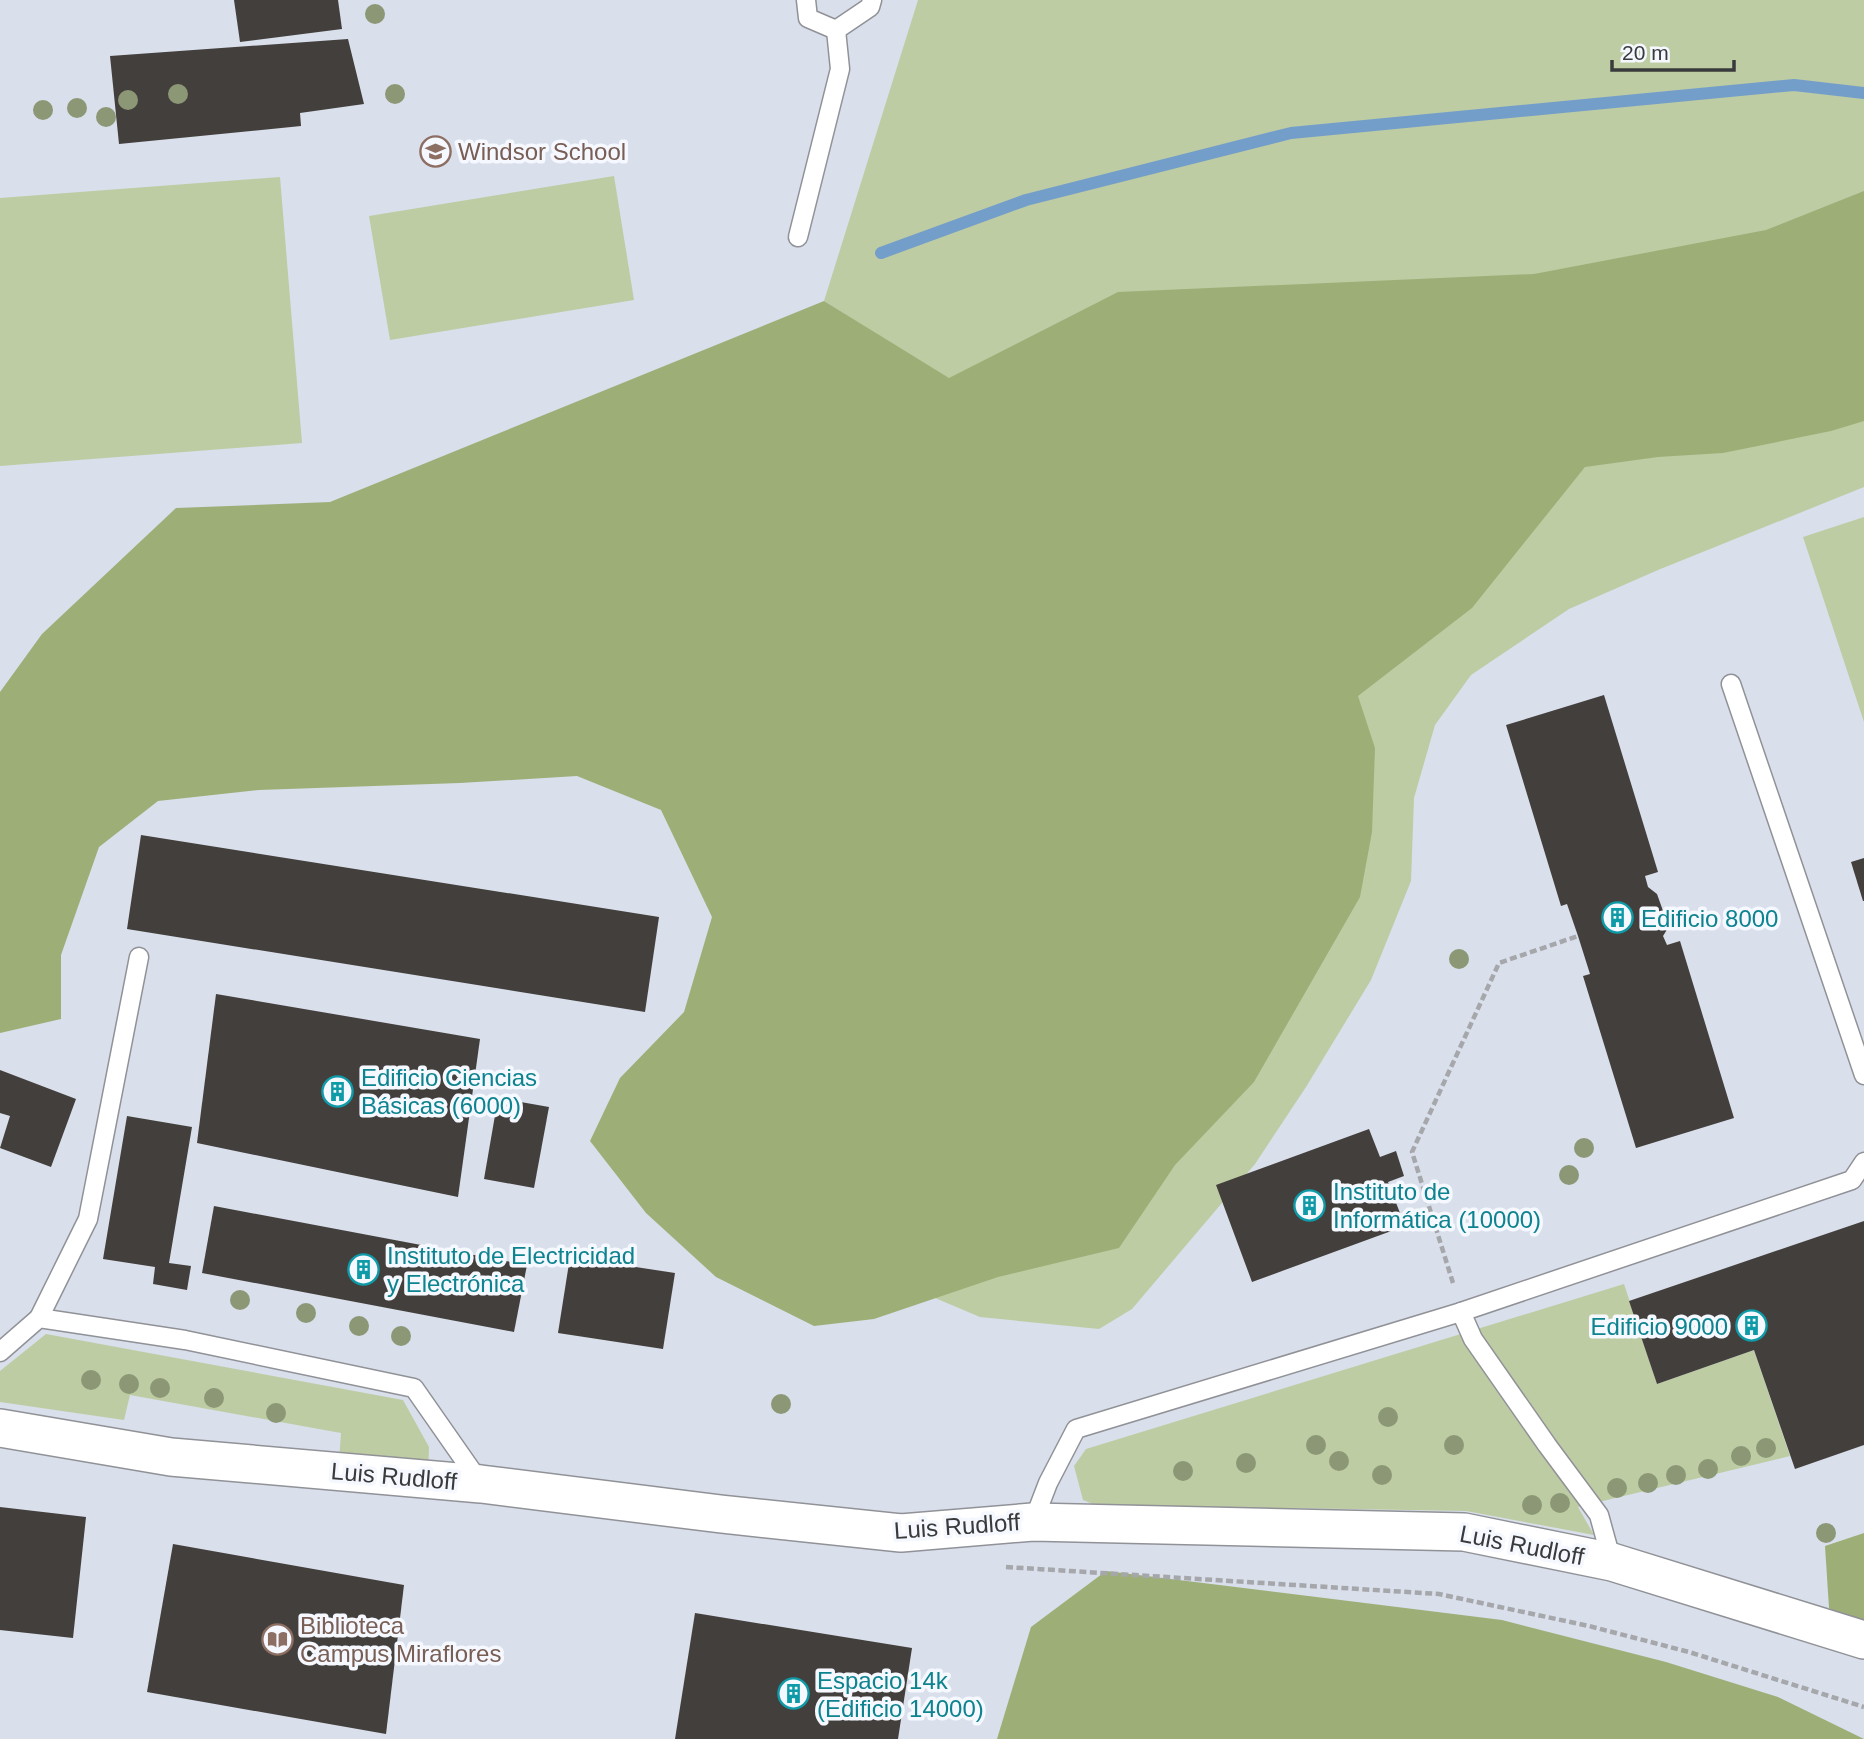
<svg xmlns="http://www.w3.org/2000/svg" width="1864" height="1739" font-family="Arial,sans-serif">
  <rect width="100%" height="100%" fill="#e8ebf0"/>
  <rect fill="#d9dfeb" x="0" y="0" width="1864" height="1739"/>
  <g fill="#becca3">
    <polygon points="918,0 1864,0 1864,487 1658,570 1569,609 1471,675 1435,725 1414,798 1411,881 1371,980 1306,1087 1255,1164 1132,1309 1099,1329 980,1317 909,1287 891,343 824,301"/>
    <polygon points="614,176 634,300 390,340 369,216"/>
    <polygon points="280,177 302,443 0,466 0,198"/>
    <polygon points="1864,517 1864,722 1803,537"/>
    <polygon points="1624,1284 1657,1384 1754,1350 1790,1456 1578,1507 1594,1535 1466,1511 1288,1508 1105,1509 1083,1500 1074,1466 1086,1449"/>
    <polygon points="46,1334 403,1400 429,1447 428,1476 339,1461 341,1433 130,1395 124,1420 0,1402 0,1371"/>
  </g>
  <g fill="#9daf77">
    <polygon points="1864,191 1864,421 1831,431 1723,453 1658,457 1585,467 1472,608 1358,696 1375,748 1372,832 1360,897 1254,1082 1175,1165 1119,1248 998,1277 874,1319 814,1326 716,1277 646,1213 590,1141 620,1078 684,1012 712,917 661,810 577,776 460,783 259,790 158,801 99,847 61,955 61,1019 0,1033 0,692 42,634 176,508 330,502 824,301 949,378 1118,292 1534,274 1766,230"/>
    <polygon points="1864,1533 1864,1629 1829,1608 1825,1546"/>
    <polygon points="1106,1571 1502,1620 1666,1662 1778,1697 1864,1739 997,1739 1031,1627"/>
  </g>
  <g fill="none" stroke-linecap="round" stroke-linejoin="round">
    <polyline stroke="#749eca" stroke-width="12" points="881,253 1026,200 1291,133 1794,85 1864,93"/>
  </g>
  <g fill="#433f3c">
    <polygon points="234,0 338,0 342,29 240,42"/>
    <polygon points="348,39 364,104 300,113 301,126 119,144 110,56"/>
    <polygon points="1604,695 1658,872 1645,876 1648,887 1657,894 1662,908 1668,928 1663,936 1667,945 1680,941 1734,1118 1636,1148 1583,976 1590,974 1578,936 1567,904 1561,906 1506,725"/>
    <polygon points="141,835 659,917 645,1012 127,929"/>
    <polygon points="1864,858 1864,901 1863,901 1851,862"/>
    <polygon points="216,994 480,1039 458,1197 197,1143"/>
    <polygon points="0,1070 76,1099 51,1167 0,1148 10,1116 0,1113"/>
    <polygon points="498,1098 549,1107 534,1188 484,1179"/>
    <polygon points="127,1116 192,1127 169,1263 191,1266 187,1290 153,1284 155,1267 103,1259"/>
    <polygon points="1369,1129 1380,1157 1396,1151 1404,1176 1388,1182 1405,1226 1252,1282 1216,1185"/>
    <polygon points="214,1206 527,1265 514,1332 202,1273"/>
    <polygon points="1864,1221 1864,1445 1795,1469 1754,1350 1657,1384 1629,1301"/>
    <polygon points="570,1257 675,1273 663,1349 558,1333"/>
    <polygon points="0,1507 86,1517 73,1638 0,1630"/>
    <polygon points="173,1544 404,1585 386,1734 147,1692"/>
    <polygon points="695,1613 912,1648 898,1739 675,1739"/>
  </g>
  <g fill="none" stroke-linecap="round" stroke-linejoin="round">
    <defs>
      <g id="service">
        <polyline points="806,0 808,18 836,30 870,7 872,0"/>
        <polyline points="798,237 840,69 836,30"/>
        <polyline points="1731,684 1864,1075"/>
        <polyline points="39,1318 88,1219 139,957"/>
        <polyline points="0,1352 39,1318 185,1340 414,1388 481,1484"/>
        <polyline points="1033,1522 1048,1483 1076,1429 1461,1312"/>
        <polyline points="1612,1562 1599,1515 1547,1445 1473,1339 1461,1312 1852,1180 1864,1162"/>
      </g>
      <polyline id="minor" points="0,1428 171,1457 481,1484 721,1514 901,1533 1033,1522 1464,1532 1612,1562 1864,1640"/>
    </defs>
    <use href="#service" stroke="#909297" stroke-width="21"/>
    <use href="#minor" stroke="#909297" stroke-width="40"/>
    <g stroke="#a5a7ab" stroke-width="4.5" stroke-dasharray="7 3.5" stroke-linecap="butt">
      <polyline points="1453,1283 1412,1152 1499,963 1578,936"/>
      <polyline points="1006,1567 1439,1594 1589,1626 1689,1652 1864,1707"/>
    </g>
    <use href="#service" stroke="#fff" stroke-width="18"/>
    <use href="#minor" stroke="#fff" stroke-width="37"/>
  </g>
  <g fill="#8c9776">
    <circle cx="375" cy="14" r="10"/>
    <circle cx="178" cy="94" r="10"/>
    <circle cx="395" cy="94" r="10"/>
    <circle cx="128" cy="100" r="10"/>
    <circle cx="77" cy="108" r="10"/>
    <circle cx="43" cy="110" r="10"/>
    <circle cx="106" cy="117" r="10"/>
    <circle cx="1459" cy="959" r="10"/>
    <circle cx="1584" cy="1148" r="10"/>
    <circle cx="1569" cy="1175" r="10"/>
    <circle cx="240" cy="1300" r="10"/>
    <circle cx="306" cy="1313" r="10"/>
    <circle cx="359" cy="1326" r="10"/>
    <circle cx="401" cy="1336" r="10"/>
    <circle cx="91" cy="1380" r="10"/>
    <circle cx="129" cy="1384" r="10"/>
    <circle cx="160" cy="1388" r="10"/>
    <circle cx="214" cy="1398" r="10"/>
    <circle cx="781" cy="1404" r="10"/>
    <circle cx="276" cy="1413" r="10"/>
    <circle cx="1388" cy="1417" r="10"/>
    <circle cx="1316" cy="1445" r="10"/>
    <circle cx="1454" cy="1445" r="10"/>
    <circle cx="1766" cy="1448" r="10"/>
    <circle cx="1741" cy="1456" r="10"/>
    <circle cx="1339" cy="1461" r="10"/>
    <circle cx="1246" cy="1463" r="10"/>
    <circle cx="1708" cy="1469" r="10"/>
    <circle cx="1183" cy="1471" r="10"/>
    <circle cx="1382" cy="1475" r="10"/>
    <circle cx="1676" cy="1475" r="10"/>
    <circle cx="1648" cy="1483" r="10"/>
    <circle cx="1617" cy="1488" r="10"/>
    <circle cx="1560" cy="1503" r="10"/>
    <circle cx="1532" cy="1505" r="10"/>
    <circle cx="1826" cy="1533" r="10"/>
  </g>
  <defs>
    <symbol id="school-ring" viewBox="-11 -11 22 22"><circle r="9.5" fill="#f5f8fe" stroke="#8d6e63" stroke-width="1.5"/><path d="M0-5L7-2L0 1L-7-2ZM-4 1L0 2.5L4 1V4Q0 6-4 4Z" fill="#8d6e63"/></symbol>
    <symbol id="building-ring" viewBox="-11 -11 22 22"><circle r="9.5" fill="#f5f8fe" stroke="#0f9aa8" stroke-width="1.5"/><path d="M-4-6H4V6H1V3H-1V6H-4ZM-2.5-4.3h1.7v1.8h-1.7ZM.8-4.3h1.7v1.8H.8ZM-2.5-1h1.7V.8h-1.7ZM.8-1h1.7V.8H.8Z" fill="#0f9aa8"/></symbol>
    <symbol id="library-ring" viewBox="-11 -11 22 22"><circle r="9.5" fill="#f5f8fe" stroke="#8d6e63" stroke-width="1.5"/><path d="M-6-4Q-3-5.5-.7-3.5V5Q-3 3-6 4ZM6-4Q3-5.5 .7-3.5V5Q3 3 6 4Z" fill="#8d6e63"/></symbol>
  </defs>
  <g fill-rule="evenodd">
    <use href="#school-ring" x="418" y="134" width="35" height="35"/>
    <use href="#building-ring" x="1600" y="900" width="35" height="35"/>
    <use href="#building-ring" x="320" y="1074" width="35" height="35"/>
    <use href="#building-ring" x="1292" y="1188" width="35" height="35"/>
    <use href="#building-ring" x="346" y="1252" width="35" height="35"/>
    <use href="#building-ring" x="1734" y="1308" width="35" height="35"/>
    <use href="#library-ring" x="260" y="1622" width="35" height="35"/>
    <use href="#building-ring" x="776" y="1676" width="35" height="35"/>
  </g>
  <g text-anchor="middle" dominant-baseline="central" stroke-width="7" stroke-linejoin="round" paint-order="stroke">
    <g font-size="24" fill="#785e54" stroke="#f5f8fe" text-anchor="start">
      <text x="458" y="151">Windsor School</text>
      <text x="300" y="1625">Biblioteca<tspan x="300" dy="28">Campus Miraflores</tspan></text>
    </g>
    <g font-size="24" fill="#0d838f" stroke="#f5f8fe" text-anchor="start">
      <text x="1641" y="918">Edificio 8000</text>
      <text x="361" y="1077">Edificio Ciencias<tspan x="361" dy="28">Básicas (6000)</tspan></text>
      <text x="1333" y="1191">Instituto de<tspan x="1333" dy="28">Informática (10000)</tspan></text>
      <text x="387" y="1255">Instituto de Electricidad<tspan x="387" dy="28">y Electrónica</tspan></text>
      <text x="1728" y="1326" text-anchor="end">Edificio 9000</text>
      <text x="817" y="1680">Espacio 14k<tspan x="817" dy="28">(Edificio 14000)</tspan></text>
    </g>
    <g font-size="24" fill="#393a3c" stroke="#f5f8fe">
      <text transform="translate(394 1476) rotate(5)">Luis Rudloff</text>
      <text transform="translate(957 1526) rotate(-4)">Luis Rudloff</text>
      <text transform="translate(1522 1545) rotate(11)">Luis Rudloff</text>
    </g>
  </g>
  <path d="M1612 60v10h122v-10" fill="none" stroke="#393a3c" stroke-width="3.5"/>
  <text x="1622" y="60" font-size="21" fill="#393a3c" stroke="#f5f8fe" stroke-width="5" paint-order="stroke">20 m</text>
</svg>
